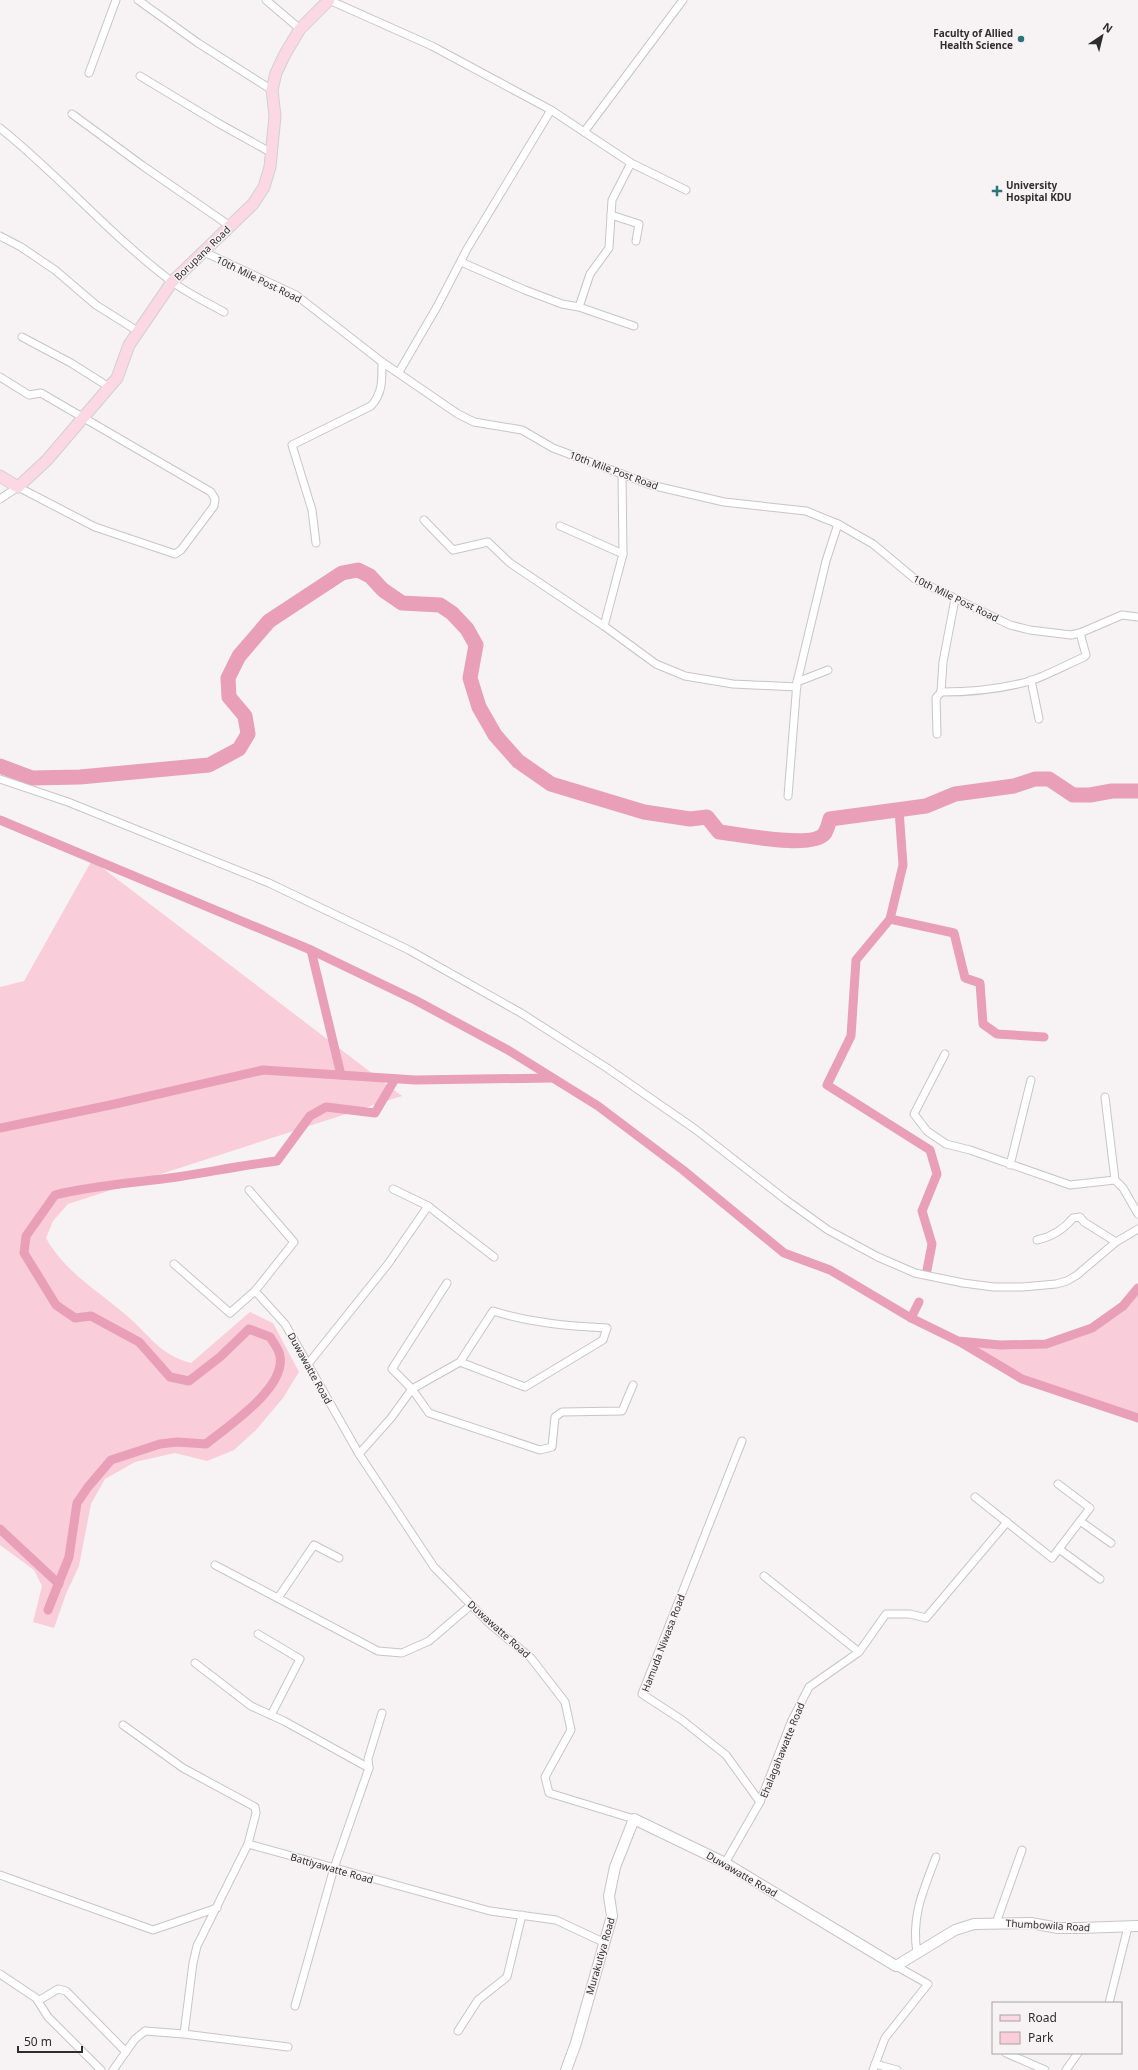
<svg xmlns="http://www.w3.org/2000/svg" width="1138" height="2070" font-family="'Noto Sans',sans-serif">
  <rect width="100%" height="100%" fill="#f7f3f4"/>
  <g fill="#f9cdda">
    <path d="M92 860 402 1096 68 1204 53 1221 46 1238C65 1272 97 1290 126 1315 150 1335 158 1354 191 1363L250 1312 273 1323 299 1372 283 1398 256 1430 234 1450 207 1461 175 1453 135 1462 105 1479 91 1504 79 1566 66 1594 54 1628 33 1622 42 1586 34 1570 0 1545V987L24 981Z"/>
    <polygon points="1138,1292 1138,1414 1024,1377 974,1347 1048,1346 1093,1331 1123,1310"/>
  </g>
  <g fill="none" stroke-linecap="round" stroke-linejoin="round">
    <g stroke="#e89fb7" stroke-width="9">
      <polyline points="899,810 903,865 890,919 856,960 851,1036 827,1085 930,1150 937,1174 922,1211 932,1244 927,1270"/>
      <polyline points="0,820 311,950 415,1000 508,1050 598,1106 683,1170 784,1253 830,1270 911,1318 958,1341 1000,1345 1046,1344 1092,1328 1123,1306 1138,1288"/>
      <polyline points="890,919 954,933 965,978 980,983 983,1024 997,1034 1044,1037"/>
      <polyline points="311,950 341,1075"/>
      <polyline points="0,1128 115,1104 263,1070 415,1080 552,1078"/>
      <polyline points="911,1318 919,1302"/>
      <polyline points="960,1342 1022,1379 1138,1418"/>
      <polyline points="0,1529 59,1584"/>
      <path d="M48 1610 69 1557 77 1503 88 1487 111 1460 160 1444 177 1442 206 1444C228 1426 286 1388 280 1356 279 1349 273 1342 270 1337L249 1329 220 1357 189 1381 170 1377 139 1342 91 1316 75 1318 56 1305 24 1253 26 1236 55 1195C95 1185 136 1183 177 1177 210 1172 243 1165 277 1161L310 1116 326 1107 375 1113 395 1079"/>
    </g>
    <path stroke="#e89fb7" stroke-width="15" d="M0 766 32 778 80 777 209 765 239 749 248 734 245 716 229 697 228 678 239 656 269 621 342 573 358 570 370 576 383 590 402 603 440 605 452 613 467 629 476 645 470 678 479 707 495 735 518 761 551 784 644 812 690 819 707 817 719 832C739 834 813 850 825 833 827 829 829 823 830 819L926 806 955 794 1014 786 1035 779H1049L1073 795H1090L1112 791H1138"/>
    <defs>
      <g id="street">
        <polyline points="138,0 198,43 272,90"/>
        <polyline points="266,0 300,29"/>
        <polyline points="329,0 432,46 551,110 631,163 686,190"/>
        <polyline points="89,73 116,0"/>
        <polyline points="140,76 218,123 270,152"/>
        <polyline points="72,114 143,166 230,226"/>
        <path d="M0 128C60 176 110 235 171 281 187 293 206 302 224 312"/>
        <polyline points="584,132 683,0"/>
        <polyline points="611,215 639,224 636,241"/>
        <polyline points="0,236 21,247 55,270 96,305 139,332"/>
        <polyline points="204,252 296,295 382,362 458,414 474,422 522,430 553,448 651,485 724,502 806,511 838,524 873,544 915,579 1010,625 1030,630 1071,635 1080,633 1122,615 1138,617"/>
        <polyline points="461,262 525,290 562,304 579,307 634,326"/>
        <polyline points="579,307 590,274 609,248 612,200 631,163"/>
        <polyline points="22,337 71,363 109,387"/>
        <polyline points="399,372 438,305 467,249 551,110"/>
        <polyline points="0,377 29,395 41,393 211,492 215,499 214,506 181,550 175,554 95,527 18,487 0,499"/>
        <polyline points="424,520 453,550 488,542 510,563 604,626 623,554 622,474"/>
        <polyline points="560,526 623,554"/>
        <path d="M316 543 312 510 292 445 371 406C383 393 382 379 382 362"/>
        <path d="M955 599 943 662 941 692C970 692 1001 689 1030 681 1048 675 1066 665 1084 657L1086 655 1080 633"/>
        <polyline points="604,626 656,664 685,676 733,684 797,687"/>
        <polyline points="1031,680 1039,719"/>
        <polyline points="797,682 828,670"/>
        <polyline points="937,734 936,698 941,692"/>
        <polyline points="0,779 68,802 269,883 409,950 521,1013 607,1068 695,1129 786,1200 828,1230 878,1257 915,1273 963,1283 994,1287 1022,1287 1056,1284 1067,1281 1077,1275 1116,1242 1138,1229"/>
        <polyline points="788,796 797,682 826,561 838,524"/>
        <polyline points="945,1054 914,1114 927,1131 946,1144 970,1150 1070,1185 1115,1180"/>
        <polyline points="1105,1097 1115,1180 1123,1188 1138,1214"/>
        <polyline points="1010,1165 1031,1080"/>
        <polyline points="393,1189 428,1206"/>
        <path d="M1037 1240C1051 1237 1064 1229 1073 1218L1080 1217 1084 1222 1116 1242"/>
        <polyline points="174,1264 230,1313 255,1291 294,1242 249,1190"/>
        <polyline points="447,1283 392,1369 412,1389 429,1413 540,1450 552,1447 555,1417 562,1412 622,1411 633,1385"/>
        <polyline points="255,1291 285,1324 359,1454 434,1567 490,1624 531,1658 565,1702 571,1730 545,1777 549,1793 634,1819"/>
        <polyline points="308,1364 388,1264 428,1206 494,1257"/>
        <polyline points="742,1441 642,1694 682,1720 726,1755 760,1802"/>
        <path d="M359 1454 391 1418 412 1389 460 1362 525 1387 603 1340 607 1328C568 1326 531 1323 493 1311L460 1362"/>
        <polyline points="975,1497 1052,1558 1090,1508 1058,1484"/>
        <polyline points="1080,1521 1111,1543"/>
        <polyline points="1059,1549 1100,1579"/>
        <polyline points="215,1565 378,1651 402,1653 429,1641 471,1605"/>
        <polyline points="764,1576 859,1652"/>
        <polyline points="278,1598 314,1545 339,1558"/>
        <polyline points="258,1634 300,1659 271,1715"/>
        <polyline points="195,1663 251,1706 284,1721 369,1768"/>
        <polyline points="123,1725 183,1768 255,1807 256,1813 248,1844 490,1911 556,1920 603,1942"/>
        <polyline points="248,1844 197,1946 193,1963 184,2034 288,2047"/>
        <polyline points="725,1863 760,1802 792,1720 809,1687 859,1652 886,1614 910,1614 926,1618 1007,1522"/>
        <polyline points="0,1875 153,1930 217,1908"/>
        <polyline points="996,1923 1022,1850"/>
        <path d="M917 1953C911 1916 923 1891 936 1857"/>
        <polyline points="0,1974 36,1998 48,2017 101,2070"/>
        <polyline points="38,2001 58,1989 66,1991 126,2052"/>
        <polyline points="1109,2003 1128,1927"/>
        <polyline points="295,2006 334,1868 369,1768 368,1759 382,1713"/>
        <polyline points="458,2031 478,2000 507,1977 522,1915"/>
        <polyline points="1006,2053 1045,2070"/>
        <polyline points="875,2064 897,2070"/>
        <polyline points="113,2070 135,2039 145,2031 184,2034"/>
        <polyline points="873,2070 885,2038 928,1984 896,1966"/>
        <polyline points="1066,2070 1078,2053"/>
      </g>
      <polyline id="secondary" points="566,2070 576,2043 612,1916 609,1896 615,1867 634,1819 725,1863 896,1966 955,1930 974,1924 1031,1923 1058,1928 1079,1928 1138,1926"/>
      <polyline id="primary" points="0,476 18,487 47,460 117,378 129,345 172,282 253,204 264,187 270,167 275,116 272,90 276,73 285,54 300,29 329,0"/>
    </defs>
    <use href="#street" stroke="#c8c5c5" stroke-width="9"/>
    <use href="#secondary" stroke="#c8c5c5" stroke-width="12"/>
    <use href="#primary" stroke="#d1d1d1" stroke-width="13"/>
    <use href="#street" stroke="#fff" stroke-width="7"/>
    <use href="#secondary" stroke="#fff" stroke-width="10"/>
    <use href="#primary" stroke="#fbd8e3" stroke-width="11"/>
  </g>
  <g fill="#2b747b" stroke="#f7f3f4" stroke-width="1.5">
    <circle cx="1021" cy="39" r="4"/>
    <path d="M995 185h4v4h4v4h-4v4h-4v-4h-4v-4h4z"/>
  </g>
  <g text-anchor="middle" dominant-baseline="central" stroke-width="3" stroke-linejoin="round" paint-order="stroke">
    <g font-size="10" font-weight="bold" fill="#2f2e2e" stroke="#f7f3f4" text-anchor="end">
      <text x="1013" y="33">Faculty of Allied<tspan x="1013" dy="12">Health Science</tspan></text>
      <text x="1006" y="185" text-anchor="start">University<tspan x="1006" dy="12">Hospital KDU</tspan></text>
    </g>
    <g font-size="10" fill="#2f2e2e" stroke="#f7f3f4">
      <text transform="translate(202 253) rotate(-44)">Borupana Road</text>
      <text transform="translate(259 279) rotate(26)">10th Mile Post Road</text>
      <text transform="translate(614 470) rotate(20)">10th Mile Post Road</text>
      <text transform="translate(956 598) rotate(26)">10th Mile Post Road</text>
      <text transform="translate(310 1368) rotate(61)">Duwawatte Road</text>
      <text transform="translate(499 1629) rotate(42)">Duwawatte Road</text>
      <text transform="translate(663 1643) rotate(-69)">Hamuda Niwasa Road</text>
      <text transform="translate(782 1750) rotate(-68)">Ehalagahawatte Road</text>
      <text transform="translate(332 1868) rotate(16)">Battiyawatte Road</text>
      <text transform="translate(742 1874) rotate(30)">Duwawatte Road</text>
      <text transform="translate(1048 1925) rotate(3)">Thumbowila Road</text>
      <text transform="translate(600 1956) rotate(-74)">Murakutiya Road</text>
    </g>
  </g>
  <rect x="992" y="2002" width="130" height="52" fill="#f7f3f4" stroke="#a7a4a5"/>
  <rect x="1000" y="2015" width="20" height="6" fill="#fbd8e3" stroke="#a7a4a5"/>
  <text x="1028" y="2022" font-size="12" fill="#2f2e2e">Road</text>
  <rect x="1000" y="2032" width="20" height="12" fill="#f9cdda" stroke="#a7a4a5"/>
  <text x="1028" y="2042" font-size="12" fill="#2f2e2e">Park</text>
  <g transform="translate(1102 36) rotate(35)" stroke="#f7f3f4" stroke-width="3" paint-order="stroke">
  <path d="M0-3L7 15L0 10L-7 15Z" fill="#2f2e2e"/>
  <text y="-6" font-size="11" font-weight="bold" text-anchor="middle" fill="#2f2e2e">N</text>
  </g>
  <path d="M18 2046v6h64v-6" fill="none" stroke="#2f2e2e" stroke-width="2"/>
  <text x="24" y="2046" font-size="12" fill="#2f2e2e" stroke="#f7f3f4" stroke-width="3" paint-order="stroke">50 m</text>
</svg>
